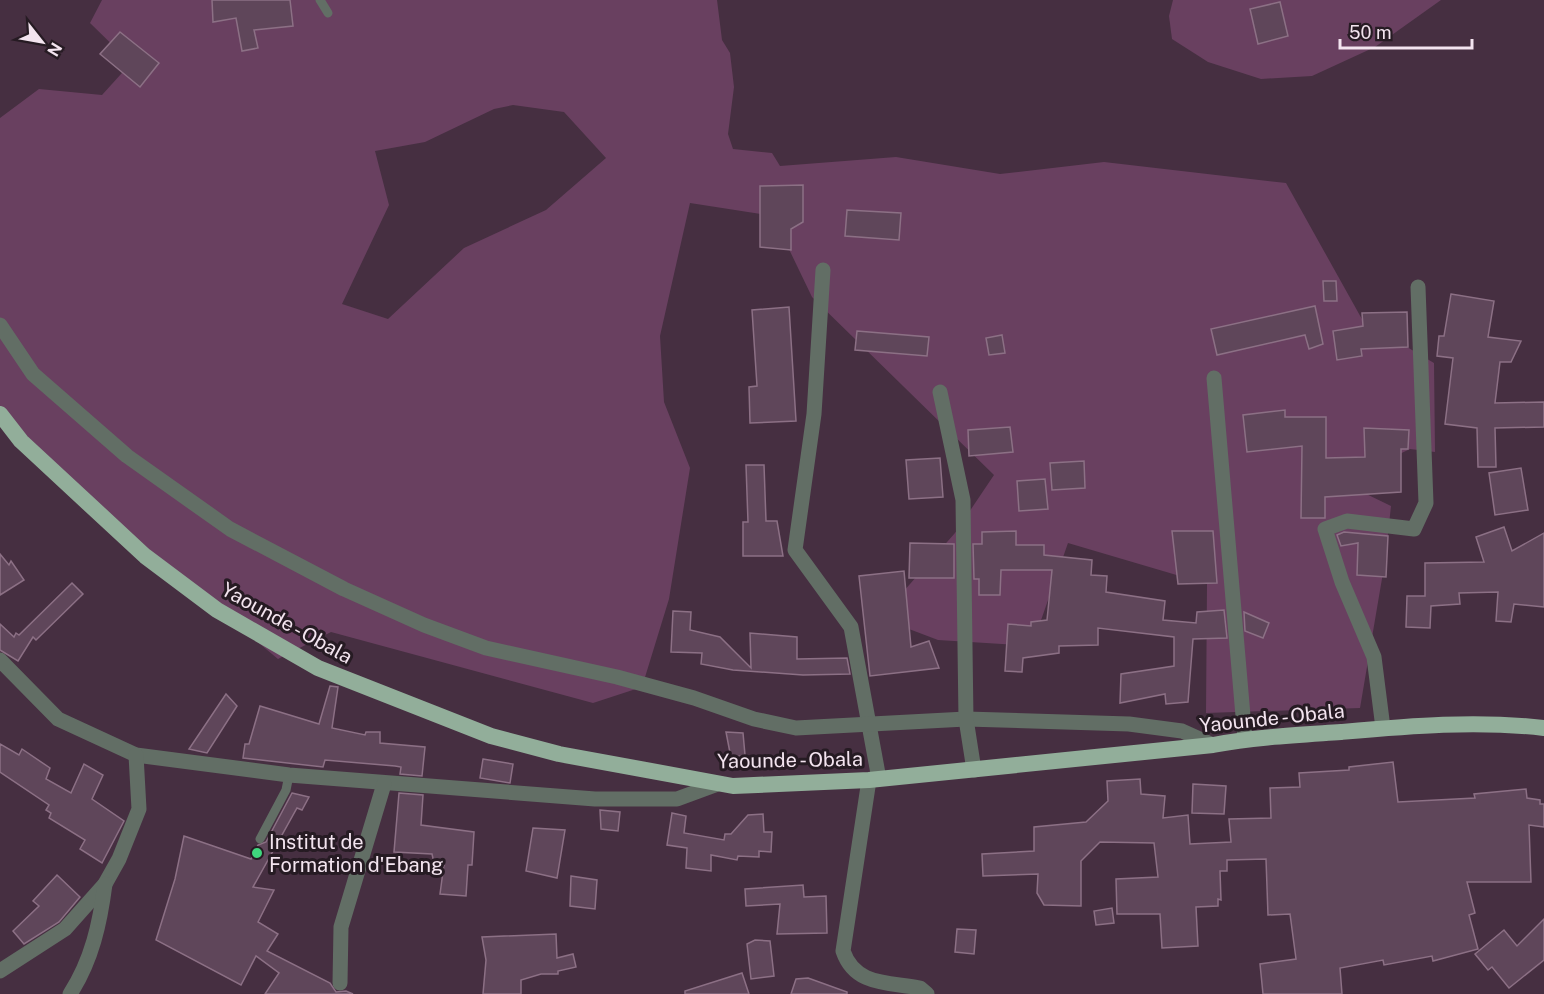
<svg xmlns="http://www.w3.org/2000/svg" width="1544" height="994" font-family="'Public Sans',sans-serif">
  <rect width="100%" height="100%" fill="#462f41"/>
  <g fill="#694060" fill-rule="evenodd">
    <path d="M102 0H717L722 40 730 53 734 87 728 134 733 149 772 153 780 166 896 157 1000 174 1104 162 1286 183 1363 321 1434 363 1435 452 1410 449 1360 473 1356 489 1391 506 1385 561 1360 708 1206 713 1207 584 1068 543 1032 646 938 640 880 618 955 533 994 475 812 297 773 216 690 203 660 336 664 402 690 468 669 599 642 687 593 703 331 632 278 659 58 475 0 411V118L39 89 102 95 131 63 90 23ZM513 105 564 112 606 158 546 210 464 248 388 319 342 304 389 205 375 151 425 142 494 109Z"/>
    <polygon points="1173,0 1441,0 1375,47 1312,76 1261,79 1208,62 1172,39 1169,16"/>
  </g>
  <g fill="#5f465a" stroke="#8c7085" stroke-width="1.5">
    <polygon points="212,0 290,0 293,26 254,30 258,48 242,51 236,18 213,22"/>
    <polygon points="1280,2 1288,36 1258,44 1250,9"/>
    <polygon points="120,32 159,63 140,87 100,54"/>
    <polygon points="803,185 803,222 791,229 791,250 760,247 760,186"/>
    <polygon points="847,210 901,213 899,240 845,236"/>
    <polygon points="1323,281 1336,281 1337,301 1324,301"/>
    <polygon points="1451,294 1494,301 1488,337 1521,341 1511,362 1500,362 1495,403 1544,402 1544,427 1495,428 1496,467 1478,467 1477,428 1445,424 1453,358 1437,356 1439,336 1444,336"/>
    <polygon points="1315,306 1323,344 1309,349 1305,335 1217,355 1211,329"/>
    <polygon points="789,307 796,421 750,423 749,387 757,386 752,310"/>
    <polygon points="1407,312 1408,347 1361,349 1362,356 1337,360 1333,331 1363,326 1362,313"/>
    <polygon points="857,331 929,337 927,356 855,350"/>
    <polygon points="1002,335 1005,353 989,355 986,338"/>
    <polygon points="1285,410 1285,417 1326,417 1326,458 1365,457 1364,428 1409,430 1408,449 1401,449 1401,492 1325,497 1325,518 1301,518 1302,446 1247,452 1243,415"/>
    <polygon points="1010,427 1013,452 969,456 968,430"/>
    <polygon points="940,458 943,497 909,499 906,460"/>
    <polygon points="1084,461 1085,488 1052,490 1050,463"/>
    <polygon points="746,465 764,465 766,521 777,521 783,556 743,556 743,522 748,522"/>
    <polygon points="1521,468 1528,510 1495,515 1489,473"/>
    <polygon points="1045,479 1048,509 1019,511 1017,481"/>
    <polygon points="1504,527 1512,551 1544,533 1544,607 1514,604 1511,622 1496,621 1498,592 1459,593 1460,604 1431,606 1430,628 1406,627 1407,596 1425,596 1425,563 1484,562 1476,537"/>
    <polygon points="1016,531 1016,545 1044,545 1044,555 1092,560 1091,575 1107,576 1106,592 1165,601 1163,620 1196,623 1197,612 1224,610 1227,638 1193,639 1188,702 1166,704 1165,694 1120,703 1121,674 1174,666 1174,637 1098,628 1098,645 1059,646 1059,653 1023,658 1022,672 1005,671 1008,624 1031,626 1031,622 1047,620 1052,570 1001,570 1000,595 979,595 979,579 974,579 973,544 982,544 982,532"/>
    <polygon points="1172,531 1213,531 1217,583 1178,584"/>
    <polygon points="1344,532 1388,536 1386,577 1357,575 1358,543 1341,546 1337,535"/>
    <polygon points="910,543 954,544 954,578 909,578"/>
    <polygon points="0,554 9,565 11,561 24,580 0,595"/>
    <polygon points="904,571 911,647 929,641 939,668 870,676 859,576"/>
    <polygon points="72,583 83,594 36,640 33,637 18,661 0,650 0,624 14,637 16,633 19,635"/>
    <polygon points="673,611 691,612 690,630 720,637 751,668 750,633 797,637 797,659 847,658 850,674 803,675 733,670 701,664 702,653 671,652"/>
    <polygon points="1244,612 1269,623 1263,638 1245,631"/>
    <polygon points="330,686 338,687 332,728 365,735 366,732 380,732 380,743 425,747 422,776 400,774 401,767 395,766 325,760 323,767 243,758 245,744 249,744 260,706 319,724"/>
    <polygon points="226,694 237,706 207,753 189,749"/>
    <polygon points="726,732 743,733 745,755 731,758"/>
    <polygon points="0,744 19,755 22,749 50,768 46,779 71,793 84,764 103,775 92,799 124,821 102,863 80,849 85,840 49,818 51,813 46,810 49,805 0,772"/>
    <polygon points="483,759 513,764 510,783 480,778"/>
    <polygon points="1393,762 1398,802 1475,798 1474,794 1526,789 1527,798 1540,800 1540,804 1544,804 1544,827 1529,825 1531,882 1467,882 1475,913 1469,915 1478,949 1433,961 1432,956 1384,965 1383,960 1340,968 1342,994 1263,994 1260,964 1296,959 1290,914 1268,915 1266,859 1227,860 1227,871 1220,871 1221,900 1218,899 1218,906 1196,907 1198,946 1162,948 1160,914 1117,914 1116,879 1158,877 1154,843 1100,842 1081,861 1081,906 1044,905 1037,893 1038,874 983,876 982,854 1034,851 1034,827 1086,822 1108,801 1107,781 1140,779 1141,794 1165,796 1163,818 1188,815 1190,844 1231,842 1229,819 1271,818 1270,788 1300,787 1299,773 1349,770 1349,767"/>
    <polygon points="1193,784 1226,786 1224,814 1192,813"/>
    <polygon points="292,793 309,797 302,810 297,808 253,887 274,890 258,922 278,934 267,951 330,983 336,992 346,991 353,994 265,994 279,973 256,956 241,985 156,940 175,879 184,836 251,859 258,845 266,842"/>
    <polygon points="399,793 423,795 421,825 474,832 472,865 468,865 466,896 440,894 444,864 434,863 432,854 394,852"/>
    <polygon points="600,810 620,812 618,831 601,829"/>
    <polygon points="672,813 686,816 684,833 724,840 725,834 731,834 748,815 763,814 764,832 772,832 771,852 759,851 759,857 738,856 737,860 711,855 711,871 686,868 687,848 667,845"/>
    <polygon points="533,828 565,830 557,878 526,871"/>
    <polygon points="57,875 80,897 59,922 24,944 13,931 39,906 33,901"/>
    <polygon points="571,876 597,880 595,909 570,906"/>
    <polygon points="803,885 804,897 826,896 827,933 777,934 780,904 746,906 745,889"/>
    <polygon points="1112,908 1114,923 1096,925 1094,911"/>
    <polygon points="1544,919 1544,960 1509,988 1492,967 1488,970 1475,954 1504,930 1517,946"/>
    <polygon points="957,929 976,930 974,954 955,952"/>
    <polygon points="556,934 557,958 573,954 576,967 558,971 558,974 541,974 521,980 521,994 483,994 486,960 482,937"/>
    <polygon points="755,940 770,941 774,976 751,979 747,944"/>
    <polygon points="742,973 749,994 685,994 685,991"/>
    <polygon points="808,978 847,992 847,994 791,994 796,979"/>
  </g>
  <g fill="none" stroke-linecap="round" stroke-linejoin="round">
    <g stroke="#626e65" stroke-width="9">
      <polyline points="320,0 328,13"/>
      <polyline points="260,839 286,790 289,775"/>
    </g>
    <g stroke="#626e65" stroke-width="15">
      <polyline points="823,270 814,414 795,550 851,627 879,779"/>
      <polyline points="0,325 33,374 127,456 230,529 344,589 424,625 486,648 617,677 694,698 754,719 796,728 966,719 1129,724 1182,731 1213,745"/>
      <polyline points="1214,378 1245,739"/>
      <polyline points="940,392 963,500 966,719 974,770"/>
      <polyline points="0,660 58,719 136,755 289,775 595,799 677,799 715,785"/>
      <polyline points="1383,728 1374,657 1342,582 1325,529 1347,521 1414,529 1426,503 1418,287"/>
      <path d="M869 780 843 951C855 986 888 982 920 988L927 994"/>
      <polyline points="0,971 65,929 105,884 119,859 139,809 136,755"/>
      <polyline points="340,983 341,927 384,784"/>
      <path d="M70 994C92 960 100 923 105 884"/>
    </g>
    <path stroke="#92ae9a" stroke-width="16" d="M0 414 21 441 145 556 217 610 318 668 491 736 559 754 733 786 869 780 1213 745C1255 737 1298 735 1341 732 1409 726 1476 720 1544 728"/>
  </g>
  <circle fill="#3fd77d" stroke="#261b23" stroke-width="2" cx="257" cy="853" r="6"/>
  <g text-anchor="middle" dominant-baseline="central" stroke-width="6" stroke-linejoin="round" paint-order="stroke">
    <g font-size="20" fill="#f3e4ef" stroke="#261b23">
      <text transform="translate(287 623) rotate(29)">Yaounde - Obala</text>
      <text transform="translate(1272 718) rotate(-6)">Yaounde - Obala</text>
      <text transform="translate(790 760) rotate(-1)">Yaounde - Obala</text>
    </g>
    <g font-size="20" fill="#f3e4ef" stroke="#261b23" text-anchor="start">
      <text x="269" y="842">Institut de<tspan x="269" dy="23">Formation d'Ebang</tspan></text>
    </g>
  </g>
  <g transform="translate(42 42) rotate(121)" stroke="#261b23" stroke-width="4.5" paint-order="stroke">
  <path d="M0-4.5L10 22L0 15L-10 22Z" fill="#f3e4ef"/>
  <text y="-9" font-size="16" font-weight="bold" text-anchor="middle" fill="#f3e4ef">N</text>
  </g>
  <path d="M1340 39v9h132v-9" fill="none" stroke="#f3e4ef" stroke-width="3"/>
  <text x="1349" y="39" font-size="18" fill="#f3e4ef" stroke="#261b23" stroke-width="4.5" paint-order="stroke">50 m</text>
</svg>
